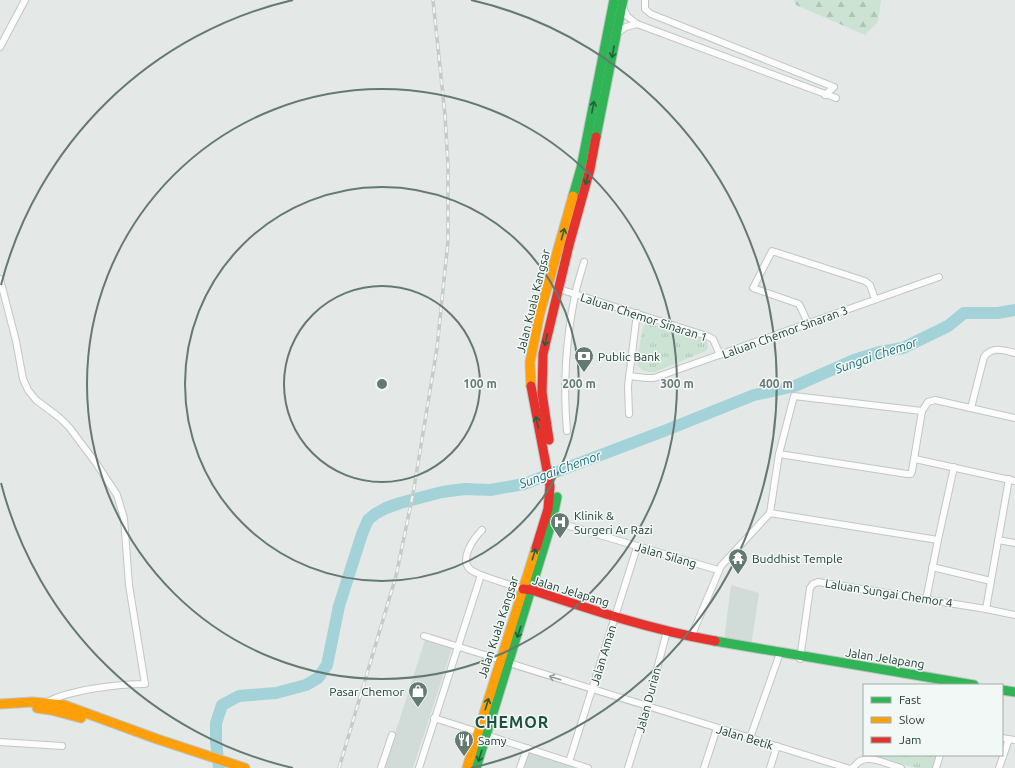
<svg xmlns="http://www.w3.org/2000/svg" width="1015" height="768" font-family="Ubuntu,sans-serif">
  <defs>
    <pattern id="grass-tufts" width="24" height="20" patternUnits="userSpaceOnUse"><rect width="24" height="20" fill="#cce3d3"/><path d="M3 7l-1-3M5 7V3M7 7l1-3M15 17l-1-3M17 17v-4M19 17l1-3" fill="none" stroke="#afc4b6"/></pattern>
    <pattern id="forest-firs" width="22" height="20" patternUnits="userSpaceOnUse"><rect width="22" height="20" fill="#cce3d3"/><path d="M5 1l3.5 6h-7zM16 11l3.5 6h-7z" fill="#afc4b6"/></pattern>
  </defs>
  <rect width="100%" height="100%" fill="#e4e9e7"/>
  <g fill="#d1dbd7">
    <polygon points="731,585 759,593 751,646 724,641"/>
    <polygon points="425,640 452,648 413,768 384,768"/>
    <polygon points="527,748 588,768 520,768"/>
  </g>
  <g fill="url(#grass-tufts)">
    <path d="M647 323 702 339 707 342 708 347 706 351 655 372C646 373 640 370 636 363L643 327 645 324Z"/>
    <polygon points="866,755 937,755 932,768 917,768"/>
  </g>
  <polygon fill="url(#forest-firs)" points="794,0 881,0 878,22 865,35 796,5"/>
  <g fill="none" stroke-linecap="round" stroke-linejoin="round">
    <polyline stroke="#a3d3d9" stroke-width="12" points="219,768 216,741 216,723 222,705 239,696 276,693 306,685 318,678 327,665 339,606 362,534 368,520 375,514 386,508 400,503 442,492 465,489 490,490 524,484 664,431 754,395 795,386 854,360 880,352 903,348 948,326 964,313 998,313 1015,310"/>
    <defs>
      <g id="street">
        <polyline points="645,0 645,9 651,14 834,87 825,95"/>
        <polyline points="623,7 627,16 637,24 836,98"/>
        <polyline points="617,33 626,27 637,24"/>
        <polyline points="0,47 25,0"/>
        <path d="M0 279 16 341 23 379 28 390 36 400 60 418 69 427 96 463 117 495 124 518 129 585 145 684C118 684 70 690 47 702"/>
        <polyline points="559,289 707,336 713,339 720,355"/>
        <polyline points="808,323 799,304 753,288 772,251 865,281 870,285 875,299"/>
        <polyline points="629,376 646,378 654,378 939,277"/>
        <path d="M971 408 984 357C992 346 1003 350 1015 353"/>
        <polyline points="629,414 628,386 637,313"/>
        <path d="M567 431C563 386 566 339 575 295 577 284 581 273 584 262"/>
        <polyline points="779,454 907,474 911,474 912,471 922,411 928,402 935,400 1015,418"/>
        <polyline points="915,459 1015,481"/>
        <polyline points="770,513 938,540"/>
        <polyline points="549,520 718,570"/>
        <path d="M482 530C474 538 458 560 471 570 478 576 512 585 523 589"/>
        <polyline points="998,540 1015,543"/>
        <polyline points="932,567 991,581"/>
        <polyline points="926,600 938,540 954,467"/>
        <polyline points="986,609 1009,479"/>
        <polyline points="424,636 501,660"/>
        <polyline points="691,637 721,566 770,513 779,454 794,396 922,411"/>
        <polyline points="800,659 810,588 813,584 818,582 986,609 1015,615"/>
        <polyline points="509,663 847,768"/>
        <polyline points="434,718 478,732"/>
        <polyline points="486,735 588,768"/>
        <polyline points="750,738 780,653"/>
        <polyline points="1002,738 1015,740"/>
        <polyline points="0,742 62,746"/>
        <polyline points="569,762 637,547"/>
        <polyline points="381,768 392,735"/>
        <polyline points="419,768 481,575"/>
        <polyline points="520,768 527,748"/>
        <polyline points="628,768 647,707 667,631"/>
        <polyline points="704,768 717,728"/>
        <polyline points="770,768 777,746"/>
        <path d="M852 768C855 766 857 763 860 761 871 755 890 765 901 768"/>
        <polyline points="936,768 940,755"/>
        <polyline points="999,768 1009,739"/>
      </g>
      <g id="fast">
        <polyline points="596,137 623,0"/>
        <polyline points="573,196 581,168 614,0"/>
        <polyline points="715,641 974,685"/>
        <polyline points="1002,690 1015,692"/>
        <polyline points="476,768 552,521 557,497"/>
      </g>
      <g id="slow">
        <polyline points="531,386 530,362 540,313 573,196"/>
        <polyline points="0,704 32,702 64,705 157,739 245,768"/>
        <polyline points="37,708 51,710 81,718"/>
        <polyline points="467,768 536,548"/>
      </g>
      <g id="jam">
        <polyline points="531,386 550,486 548,509 536,548"/>
        <polyline points="549,440 542,393 543,354 569,245 590,169 596,137"/>
        <path d="M523 589 532 590C592 610 652 630 715 641"/>
      </g>
    </defs>
    <use href="#street" stroke="#c1c6c4" stroke-width="8"/>
    <use href="#fast" stroke="#bcc5c2" stroke-width="11"/>
    <use href="#slow" stroke="#bcc5c2" stroke-width="11"/>
    <use href="#jam" stroke="#bcc5c2" stroke-width="11"/>
    <use href="#street" stroke="#fbfcfb" stroke-width="6"/>
    <use href="#fast" stroke="#30b455" stroke-width="9"/>
    <use href="#slow" stroke="#ff9f0a" stroke-width="9"/>
    <use href="#jam" stroke="#e5322d" stroke-width="9"/>
    <defs>
      <polyline id="rail" points="339,768 396,576 413,494 437,348 448,241 448,165 445,115 433,0"/>
    </defs>
    <use href="#rail" stroke="#c6cac9" stroke-width="3.5"/>
    <use href="#rail" stroke="#f2f8f5" stroke-width="2" stroke-dasharray="6" stroke-linecap="butt"/>
  </g>
  <defs><path id="oneway-shaft" d="M-6 0H5M1.5-3L5.5 0L1.5 3" fill="none" stroke-width="1.6" stroke-linecap="round" stroke-linejoin="round"/></defs>
  <g stroke="#26613e">
    <use href="#oneway-shaft" transform="translate(613 52) rotate(101)"/>
    <use href="#oneway-shaft" transform="translate(593 107) rotate(-79)"/>
    <use href="#oneway-shaft" transform="translate(587 179) rotate(105)"/>
    <use href="#oneway-shaft" transform="translate(563 234) rotate(-74)"/>
    <use href="#oneway-shaft" transform="translate(546 340) rotate(102)"/>
    <use href="#oneway-shaft" transform="translate(537 422) rotate(-103)"/>
    <use href="#oneway-shaft" transform="translate(534 554) rotate(-73)"/>
    <use href="#oneway-shaft" transform="translate(519 632) rotate(108)"/>
    <use href="#oneway-shaft" transform="translate(487 704) rotate(-73)"/>
    <use href="#oneway-shaft" transform="translate(480 756) rotate(107)"/>
  </g>
  <use stroke="#8e9c98" href="#oneway-shaft" transform="translate(555 678) rotate(-162)"/>
  <g fill="none" stroke="#657973" stroke-width="2">
    <circle cx="382" cy="384" r="98"/>
    <circle cx="382" cy="384" r="197"/>
    <circle cx="382" cy="384" r="295"/>
    <path d="M293 768A394 394 0 0 1 1 483M1 285A394 394 0 0 1 293 0M471 0A394 394 0 0 1 471 768"/>
  </g>
  <defs>
    <symbol id="bank-pin" viewBox="-11 -11 22 30"><path d="M0 17L-7.5 6A9.5 9.5 0 1 1 7.5 6Z" fill="#657973" stroke="#f2f8f5"/><path d="M-6-4H6V4H-6ZM0-2.3a2.3 2.3 0 1 0 0 4.6a2.3 2.3 0 1 0 0-4.6Z" fill="#fff"/></symbol>
    <symbol id="hospital-pin" viewBox="-11 -11 22 30"><path d="M0 17L-7.5 6A9.5 9.5 0 1 1 7.5 6Z" fill="#657973" stroke="#f2f8f5"/><path d="M-5-5h3v3.5h4V-5h3V5h-3V1.5h-4V5h-3Z" fill="#fff"/></symbol>
    <symbol id="temple-pin" viewBox="-11 -11 22 30"><path d="M0 17L-7.5 6A9.5 9.5 0 1 1 7.5 6Z" fill="#657973" stroke="#f2f8f5"/><path d="M0-6L5-2H3V0L6.5 2.5H4V6H1.5V3h-3V6H-4V2.5H-6.5L-3 0V-2H-5Z" fill="#fff"/></symbol>
    <symbol id="shop-pin" viewBox="-11 -11 22 30"><path d="M0 17L-7.5 6A9.5 9.5 0 1 1 7.5 6Z" fill="#657973" stroke="#f2f8f5"/><path d="M-5-2.5h2.3a2.7 3.5 0 0 1 5.4 0H5L5.5 6h-11ZM-1.5-2.5h3a1.5 2.3 0 0 0-3 0Z" fill="#fff"/></symbol>
    <symbol id="restaurant-pin" viewBox="-11 -11 22 30"><path d="M0 17L-7.5 6A9.5 9.5 0 1 1 7.5 6Z" fill="#657973" stroke="#f2f8f5"/><path d="M-5-6h1v4h1v-4h1v4h1v-4h1v5L-1.5 .5V6h-2V.5L-5-1ZM5-6V6H3V1.5H1.5Q1.5-4 5-6Z" fill="#fff"/></symbol>
  </defs>
  <g fill-rule="evenodd">
    <use href="#bank-pin" x="573" y="345" width="22" height="30"/>
    <use href="#hospital-pin" x="549" y="511" width="22" height="30"/>
    <use href="#temple-pin" x="727" y="547" width="22" height="30"/>
    <use href="#shop-pin" x="407" y="680" width="22" height="30"/>
    <use href="#restaurant-pin" x="453" y="729" width="22" height="30"/>
  </g>
  <g text-anchor="middle" dominant-baseline="central" stroke-width="3" stroke-linejoin="round" paint-order="stroke">
    <g font-size="12" fill="#213d34" stroke="#f2f8f5">
      <text transform="translate(533 301) rotate(-76)">Jalan Kuala Kangsar</text>
      <text transform="translate(644 317) rotate(18)">Laluan Chemor Sinaran 1</text>
      <text transform="translate(785 332) rotate(-20)">Laluan Chemor Sinaran 3</text>
      <text transform="translate(666 555) rotate(16)">Jalan Silang</text>
      <text transform="translate(571 591) rotate(17)">Jalan Jelapang</text>
      <text transform="translate(889 593) rotate(9)">Laluan Sungai Chemor 4</text>
      <text transform="translate(498 627) rotate(-72)">Jalan Kuala Kangsar</text>
      <text transform="translate(603 655) rotate(-73)">Jalan Aman</text>
      <text transform="translate(885 658) rotate(9)">Jalan Jelapang</text>
      <text transform="translate(648 700) rotate(-75)">Jalan Durian</text>
      <text transform="translate(745 737) rotate(17)">Jalan Betik</text>
    </g>
    <g font-size="12" fill="#213d34" stroke="#f2f8f5" text-anchor="start">
      <text x="598" y="356">Public Bank</text>
      <text x="574" y="515">Klinik &amp;<tspan x="574" dy="14">Surgeri Ar Razi</tspan></text>
      <text x="752" y="558">Buddhist Temple</text>
      <text x="404" y="691" text-anchor="end">Pasar Chemor</text>
      <text x="478" y="740">Samy</text>
    </g>
    <g font-size="13" font-style="italic" fill="#1a6e7b" stroke="#f2f8f5">
      <text transform="translate(876 355) rotate(-19)">Sungai Chemor</text>
      <text transform="translate(560 469) rotate(-20)">Sungai Chemor</text>
    </g>
    <g font-size="16" font-weight="bold" letter-spacing="1" fill="#1c5041" stroke="#f2f8f5">
      <text x="512" y="722">CHEMOR</text>
    </g>
  </g>
  <circle cx="382" cy="384" r="6" fill="#657973" stroke="#f2f8f5" stroke-width="2"/>
  <g font-size="12" text-anchor="middle" font-weight="bold" fill="#657973" stroke="#f2f8f5" stroke-width="3" stroke-linejoin="round" paint-order="stroke">
    <text x="480" y="388">100 m</text>
    <text x="579" y="388">200 m</text>
    <text x="677" y="388">300 m</text>
    <text x="776" y="388">400 m</text>
  </g>
  <rect x="863" y="684" width="140" height="72" fill="#f2f8f5" stroke="#9eada8"/>
  <rect x="871" y="697" width="20" height="6" fill="#30b455" stroke="#9eada8"/>
  <text x="899" y="704" font-size="12" fill="#213d34">Fast</text>
  <rect x="871" y="717" width="20" height="6" fill="#ff9f0a" stroke="#9eada8"/>
  <text x="899" y="724" font-size="12" fill="#213d34">Slow</text>
  <rect x="871" y="737" width="20" height="6" fill="#e5322d" stroke="#9eada8"/>
  <text x="899" y="744" font-size="12" fill="#213d34">Jam</text>
</svg>
